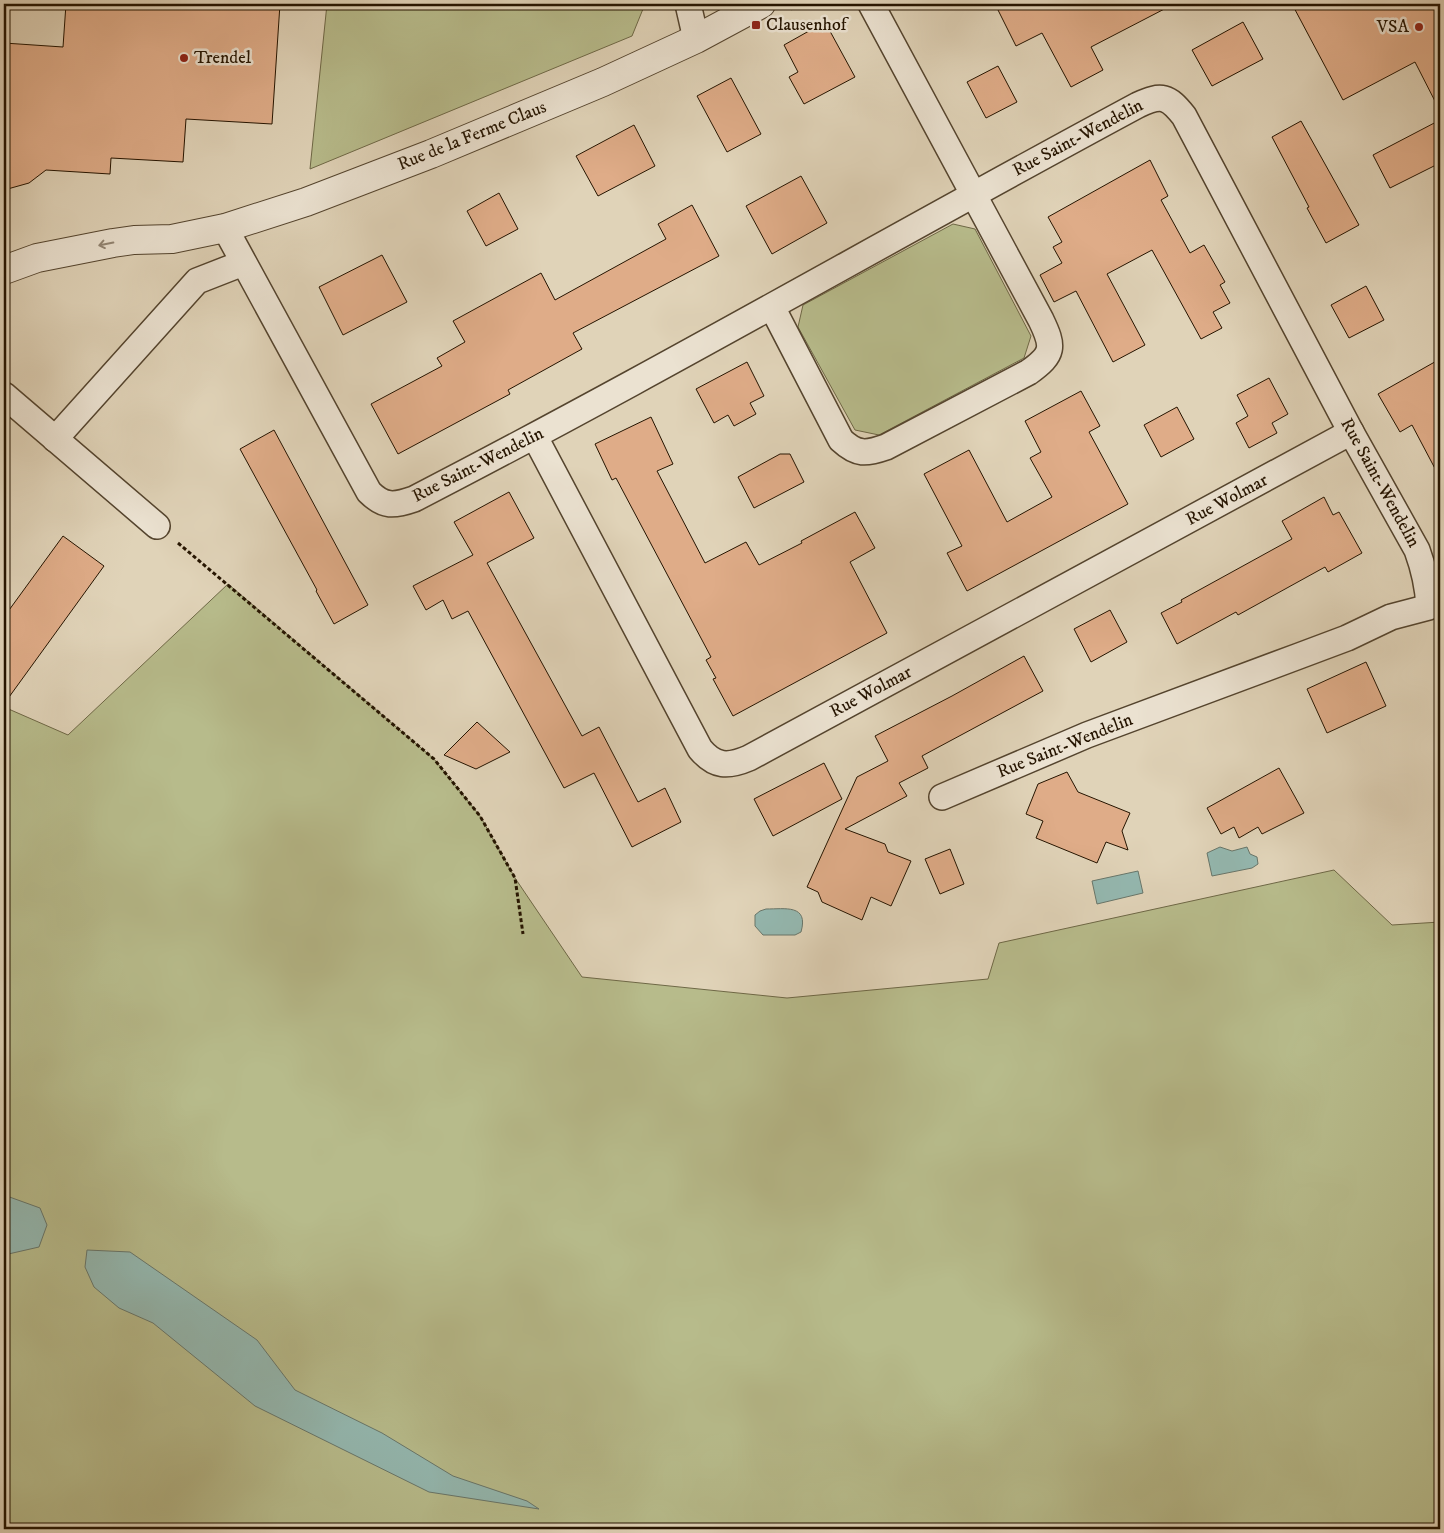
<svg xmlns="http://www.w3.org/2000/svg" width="1444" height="1533" font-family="'IM FELL DW Pica',serif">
  <rect width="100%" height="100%" fill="#e0d3b8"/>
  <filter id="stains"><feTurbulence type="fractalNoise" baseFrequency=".004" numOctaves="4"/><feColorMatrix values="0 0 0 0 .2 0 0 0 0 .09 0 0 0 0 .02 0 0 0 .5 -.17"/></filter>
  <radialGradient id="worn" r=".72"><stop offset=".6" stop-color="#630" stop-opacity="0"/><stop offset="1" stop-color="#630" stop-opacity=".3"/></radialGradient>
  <g fill="#b7bb8b" stroke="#6e6846">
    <polygon points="327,4 645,4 632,36 310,169"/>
    <polygon points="953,224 975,229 1031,336 1024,358 879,435 855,430 798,327 803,305"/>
    <polygon points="228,584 434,759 480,816 515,878 582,977 787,998 988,979 999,943 1334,870 1392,925 1440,922 1440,1529 4,1529 4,707 68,735"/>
  </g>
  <g fill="#94b8b0" stroke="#68766a">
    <polygon points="1220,847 1232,851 1247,847 1250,854 1257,857 1258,864 1252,868 1212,876 1207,853"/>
    <polygon points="1138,871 1143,893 1097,904 1092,881"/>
    <path d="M766 909C785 909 809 904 801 932L795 935H763L755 926V915L760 911Z"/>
    <polygon points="4,1195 40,1208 47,1225 39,1247 4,1255"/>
    <polygon points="87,1250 130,1252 257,1340 295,1390 382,1433 453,1476 527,1501 539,1509 429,1492 255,1406 153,1323 119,1308 94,1287 85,1267"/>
  </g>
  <g fill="#dfac88" stroke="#251400">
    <polygon points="66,4 280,4 272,124 186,119 183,162 111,158 110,174 46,170 29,183 4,190 4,43 63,47"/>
    <polygon points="995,4 1174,4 1091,47 1103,70 1071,87 1042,33 1016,46"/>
    <polygon points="1292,4 1440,4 1440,111 1415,62 1343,100"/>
    <polygon points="825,22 855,77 804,104 789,77 798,72 784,45"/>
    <polygon points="1243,22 1263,59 1212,86 1192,50"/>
    <polygon points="998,66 1017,102 986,118 967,82"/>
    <polygon points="731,78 761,134 727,152 697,96"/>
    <polygon points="1440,120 1440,163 1390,188 1373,155"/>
    <polygon points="1301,121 1359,225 1326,243 1307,208 1309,207 1272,137"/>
    <polygon points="634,125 655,166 598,196 576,156"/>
    <polygon points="1150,160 1168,196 1161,200 1190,253 1204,245 1225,282 1220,285 1230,303 1213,312 1222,328 1201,339 1152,250 1107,274 1145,345 1113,362 1076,291 1054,302 1040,275 1062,263 1053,247 1062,242 1048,217"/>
    <polygon points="801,176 827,223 772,254 746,206"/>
    <polygon points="499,193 518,229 486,246 467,211"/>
    <polygon points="692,205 719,256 573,333 582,349 508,390 510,394 398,454 371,404 442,366 437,358 465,342 453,321 541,273 555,300 666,239 658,224"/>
    <polygon points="382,255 407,302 343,335 319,287"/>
    <polygon points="1366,286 1384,320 1349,338 1331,305"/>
    <polygon points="1440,359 1440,478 1412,425 1400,432 1378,394"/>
    <polygon points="747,362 764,396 750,403 756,414 734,426 728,415 714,423 696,389"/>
    <polygon points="1269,378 1288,414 1272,423 1277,433 1249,448 1236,423 1248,416 1237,395"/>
    <polygon points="1081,391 1100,426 1089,432 1128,504 967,591 947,553 962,546 924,474 969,450 1007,522 1052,497 1030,458 1041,452 1025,421"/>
    <polygon points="1177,407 1194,439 1161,457 1144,425"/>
    <polygon points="651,417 673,464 657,471 705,563 746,542 759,565 802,543 801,541 855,512 875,548 850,562 887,633 733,716 713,679 716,678 706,660 711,657 616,478 612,480 595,444"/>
    <polygon points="274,430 368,605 334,624 316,591 317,590 240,449"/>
    <polygon points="780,454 790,454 804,482 754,508 738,477"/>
    <polygon points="509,492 534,538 487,563 582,736 599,727 638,802 665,788 681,822 632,847 594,773 564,788 468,611 452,619 443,600 426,610 413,586 473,555 454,522"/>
    <polygon points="1324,497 1333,515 1339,512 1362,553 1328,572 1325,567 1238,615 1236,612 1177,644 1161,613 1182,602 1181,600 1292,539 1282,521"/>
    <polygon points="63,536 104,566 4,704 4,617"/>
    <polygon points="1110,610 1127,642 1091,662 1074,629"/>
    <polygon points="1024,656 1043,691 922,756 928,768 899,783 907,796 845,829 885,844 888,852 911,861 891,906 871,897 862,920 822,902 818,892 807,887 857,777 888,761 875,736 952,696"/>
    <polygon points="1366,662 1386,706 1327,733 1307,689"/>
    <polygon points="477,722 510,752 476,769 444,755"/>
    <polygon points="824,763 842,799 773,836 754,799"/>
    <polygon points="1279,768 1304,813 1262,834 1258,827 1239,838 1234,827 1221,834 1207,808"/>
    <polygon points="1067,772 1078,792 1130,813 1122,831 1128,850 1106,842 1097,863 1036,838 1043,821 1026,814 1038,784"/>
    <polygon points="950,849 964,884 940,894 925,859"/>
  </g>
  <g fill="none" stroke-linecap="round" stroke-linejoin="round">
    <defs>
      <g id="minor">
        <polyline points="688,4 696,39"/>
        <path d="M225 228 369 492C384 507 394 506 414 499 658 373 896 235 1138 105 1162 94 1168 96 1184 116L1351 432 1417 550C1424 569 1428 586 1429 607L1391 617 1347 638 1299 656 1087 735 942 797"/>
        <path d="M772 307 841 440C857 455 866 454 886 447L1029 372C1054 354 1054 347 1041 320L871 4"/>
        <polyline points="4,395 157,526"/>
        <path d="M535 437 700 749C715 767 728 767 749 758L1351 432"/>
        <polyline points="55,439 197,281 243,263"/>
      </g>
      <polyline id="tertiary" points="4,270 37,258 113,243 134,240 172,239 225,228 306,202 431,154 603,82 696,39 761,4"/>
    </defs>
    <use href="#minor" stroke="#54442e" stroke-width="28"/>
    <use href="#tertiary" stroke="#54442e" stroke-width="30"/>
    <g stroke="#251400" stroke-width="3" stroke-dasharray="4 2.5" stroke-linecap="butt">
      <polyline points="791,9 801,4"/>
      <polyline points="178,543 434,759 480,816 515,878 523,934"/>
    </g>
    <use href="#minor" stroke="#ebe2d1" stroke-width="25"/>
    <use href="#tertiary" stroke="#ebe2d1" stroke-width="28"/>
  </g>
  <defs><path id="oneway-shaft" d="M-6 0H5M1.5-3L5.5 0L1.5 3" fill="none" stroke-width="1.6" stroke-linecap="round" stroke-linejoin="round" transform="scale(1.25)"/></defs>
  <use stroke="#928573" href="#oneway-shaft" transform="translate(106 244) rotate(169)"/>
  <g fill="#8f2418" stroke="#ebe2d1" stroke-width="2">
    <rect x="751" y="20" width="10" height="10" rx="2.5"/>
    <circle cx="1419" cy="27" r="5"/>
    <circle cx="184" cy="58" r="5"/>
  </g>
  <g text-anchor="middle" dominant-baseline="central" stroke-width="5" stroke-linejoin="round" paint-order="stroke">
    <g font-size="18" fill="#251400" stroke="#ebe2d1" text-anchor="start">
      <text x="766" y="25">Clausenhof</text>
      <text x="1409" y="27" text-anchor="end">VSA</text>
      <text x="194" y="58">Trendel</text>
    </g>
    <g font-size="18" fill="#251400" stroke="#ebe2d1">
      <text transform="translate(472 136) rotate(-22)">Rue de la Ferme Claus</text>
      <text transform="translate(1078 138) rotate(-28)">Rue Saint-Wendelin</text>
      <text transform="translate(478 465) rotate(-27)">Rue Saint-Wendelin</text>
      <text transform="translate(1380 483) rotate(61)">Rue Saint-Wendelin</text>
      <text transform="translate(1227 500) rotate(-28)">Rue Wolmar</text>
      <text transform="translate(871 692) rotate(-28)">Rue Wolmar</text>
      <text transform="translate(1065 746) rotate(-22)">Rue Saint-Wendelin</text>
    </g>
  </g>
  <rect width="1444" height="1533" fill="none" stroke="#e0d3b8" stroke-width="20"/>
  <rect x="5" y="5" width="1434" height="1523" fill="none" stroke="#251400" stroke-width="2.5"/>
  <rect x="10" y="10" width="1424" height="1513" fill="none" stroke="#251400"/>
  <rect width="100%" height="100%" filter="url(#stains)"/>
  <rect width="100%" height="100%" fill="url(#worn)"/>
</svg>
